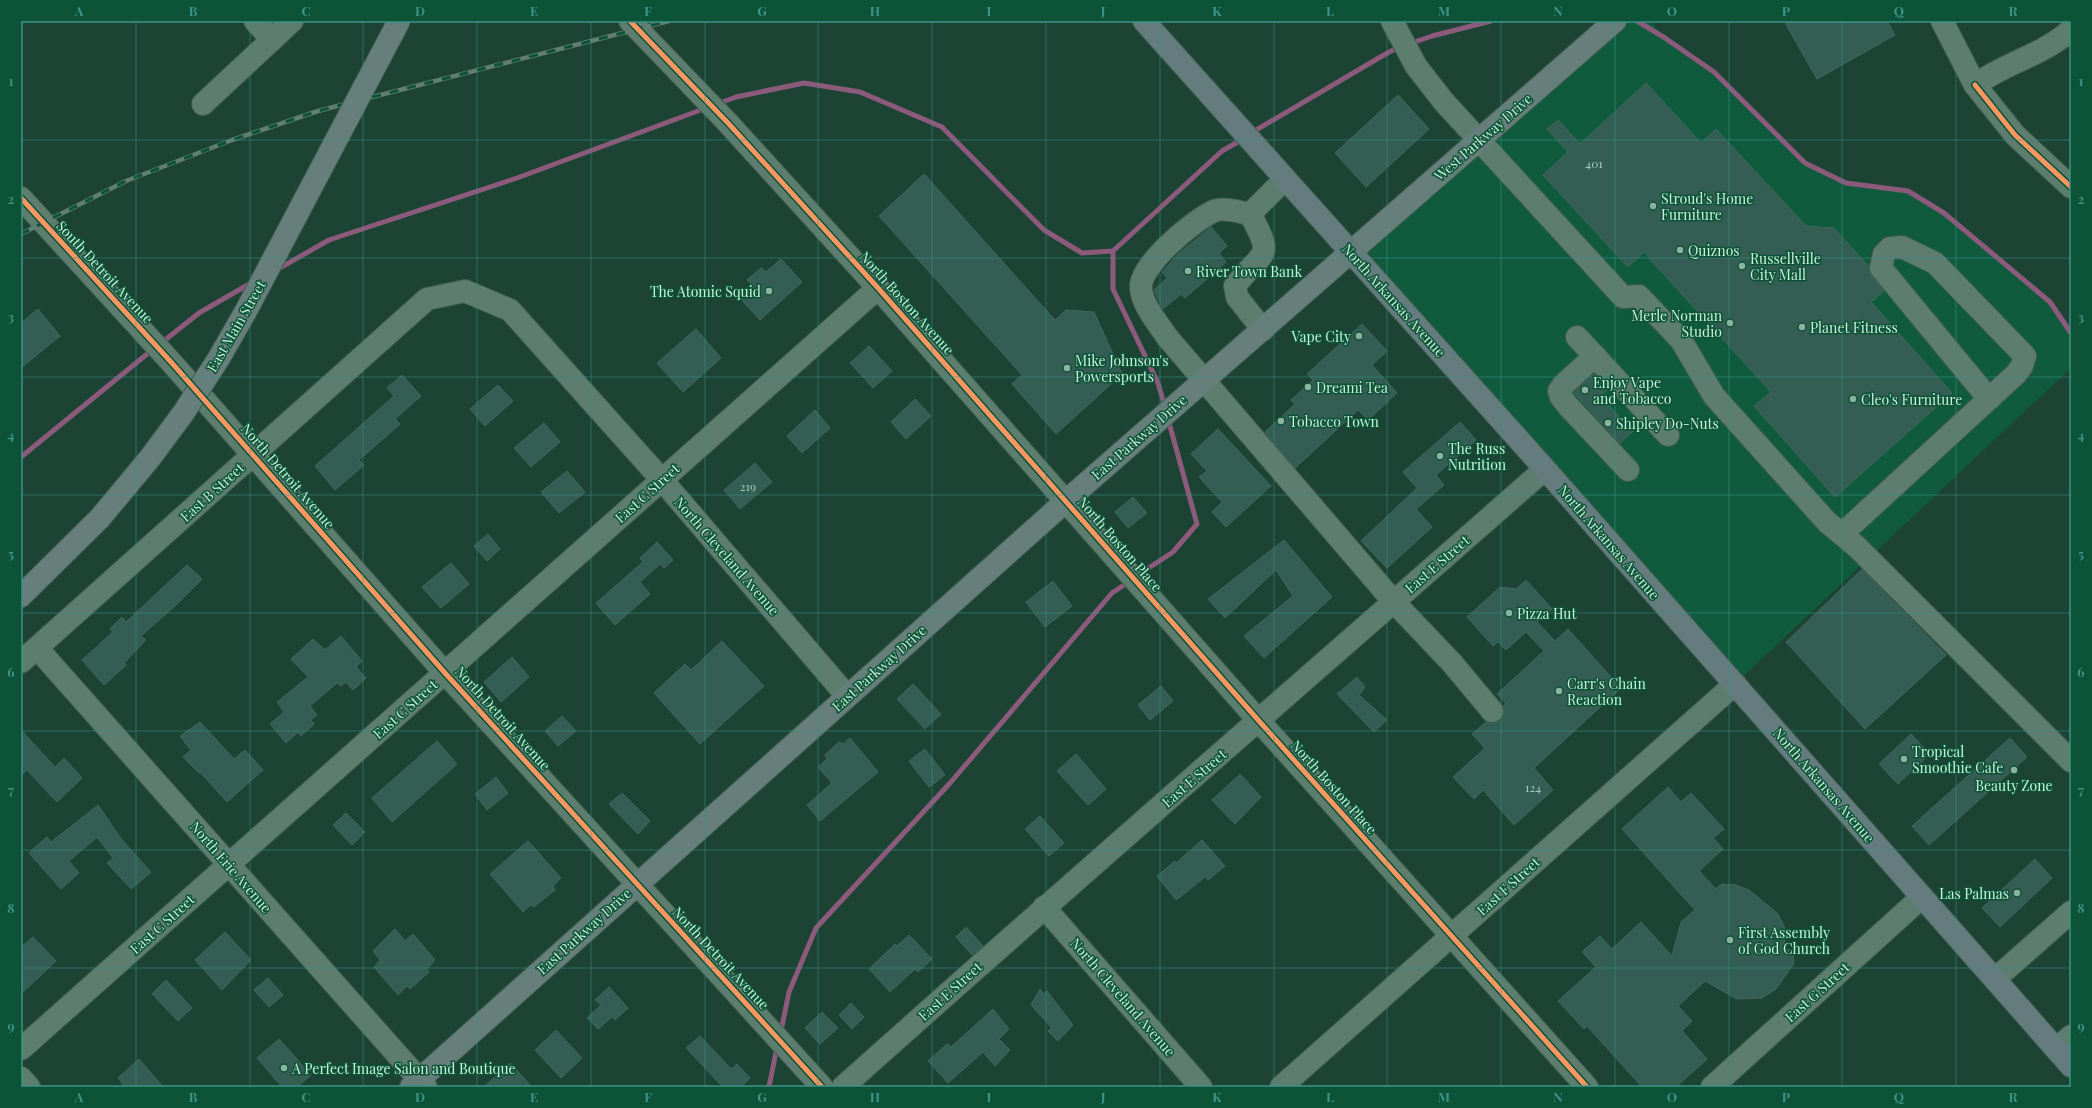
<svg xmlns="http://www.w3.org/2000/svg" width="2092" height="1108" font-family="'Playfair Display',serif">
  <rect width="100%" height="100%" fill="#1c4334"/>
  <polygon fill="#105b3e" points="1615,21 1651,21 1665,38 1714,72 1805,163 1846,183 1908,191 1944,213 2050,302 2071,333 2071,368 1735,684 1351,253"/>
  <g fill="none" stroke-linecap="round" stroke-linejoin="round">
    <g stroke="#8c5a7b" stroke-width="5">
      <polyline points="1637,21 1665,38 1714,72 1805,163 1846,183 1908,191 1944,213 2050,302 2071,333"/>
      <polyline points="1409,44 1432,36 1491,21"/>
      <polyline points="717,104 736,97 804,83 860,92 942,127 1044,230 1082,253 1113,251 1222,151 1243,139"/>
      <polyline points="1251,133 1389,52 1400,47"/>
      <polyline points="1113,251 1113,289 1158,383 1165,407"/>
      <polyline points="278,269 329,240 517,178 706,108"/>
      <polyline points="160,344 199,313 251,283"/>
      <polyline points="21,457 152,350"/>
      <polyline points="1138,575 1173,552 1197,524 1168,419"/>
      <polyline points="781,1031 789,992 816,928 951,782 1112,593 1130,581"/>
      <polyline points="769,1087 777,1047"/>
    </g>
  </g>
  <g fill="#345e53" stroke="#41685e">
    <polygon points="1784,21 1887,21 1895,35 1817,79"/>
    <polygon points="1646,83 1701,143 1716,129 1806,226 1834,228 1869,267 1871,276 1884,291 1871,302 1952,393 1835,497 1754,406 1771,392 1648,257 1645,251 1628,267 1543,175 1568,152 1547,129 1558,120 1580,144"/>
    <polygon points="1398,95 1429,129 1366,187 1335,153"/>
    <polygon points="924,174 1055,320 1066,310 1094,312 1122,374 1056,434 1012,384 1022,375 879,216"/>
    <polygon points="1211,227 1227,246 1219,253 1226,262 1185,298 1181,294 1163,309 1154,290 1167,278 1162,272 1178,254"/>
    <polygon points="781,259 802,282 760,320 739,297 752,285 747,280 761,268 766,272"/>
    <polygon points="38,309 60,336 21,368 21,323"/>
    <polygon points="1362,324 1387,351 1372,365 1397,393 1368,420 1358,410 1295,468 1265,432 1295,404 1291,400 1313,380 1307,374"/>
    <polygon points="696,329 721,358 683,392 657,363"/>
    <polygon points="869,346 892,371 873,388 850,363"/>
    <polygon points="1594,374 1608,389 1600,396 1633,431 1620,443 1573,392"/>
    <polygon points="402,375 421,396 395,419 400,424 359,460 364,465 335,490 315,466 394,396 387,388"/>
    <polygon points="498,385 513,401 485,426 470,409"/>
    <polygon points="915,399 931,416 906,439 891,422"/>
    <polygon points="815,410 830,428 802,453 787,436"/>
    <polygon points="1460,422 1476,440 1436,475 1444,485 1416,509 1432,527 1387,568 1361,541 1417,488 1403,472"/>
    <polygon points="544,423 560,442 531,467 514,448"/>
    <polygon points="1218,429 1271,486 1226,527 1212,512 1222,502 1199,477 1207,471 1191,454"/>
    <polygon points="755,463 772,482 740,509 724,490"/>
    <polygon points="567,471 585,492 559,513 541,492"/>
    <polygon points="1133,497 1147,513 1128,528 1115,512"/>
    <polygon points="488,534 500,549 487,561 474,546"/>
    <polygon points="1284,540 1332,597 1264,658 1244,636 1293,596 1276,570 1225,618 1208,599"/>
    <polygon points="657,542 673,560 664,568 660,564 640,582 650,594 615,625 596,603 643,562 640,558"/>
    <polygon points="451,563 469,584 441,608 422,587"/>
    <polygon points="187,565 202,579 176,605 141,636 146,640 124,663 126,665 104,685 82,660 113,632 110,629 122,617 126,622"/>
    <polygon points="1862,569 1946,655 1865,729 1786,642"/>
    <polygon points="1526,580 1552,609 1537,622 1555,641 1568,629 1621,688 1534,768 1553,790 1514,825 1483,790 1474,799 1453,777 1485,748 1472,734 1486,722 1494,723 1500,721 1504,716 1503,706 1506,704 1497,694 1544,651 1526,632 1506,650 1498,642 1493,646 1467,617 1500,587 1516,589"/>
    <polygon points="1053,581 1072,606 1045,627 1026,602"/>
    <polygon points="341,636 362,661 356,667 366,678 353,690 346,682 341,686 337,683 310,706 317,715 311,720 314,724 301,736 298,732 286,743 270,724 284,712 277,702 308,677 291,659 313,639 325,650"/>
    <polygon points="722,641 764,686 700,744 654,693 685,664 691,670"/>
    <polygon points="512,657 529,677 501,702 484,682"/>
    <polygon points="1357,677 1365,687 1359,695 1387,720 1374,732 1337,694"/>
    <polygon points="913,684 941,714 925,729 897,699"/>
    <polygon points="1161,686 1173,701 1150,720 1138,705"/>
    <polygon points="562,716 576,731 558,746 545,731"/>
    <polygon points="200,722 234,759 245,750 263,770 227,802 200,772 199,773 183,757 191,750 180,736"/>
    <polygon points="21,730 55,767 64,758 82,778 57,802 27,770 21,775"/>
    <polygon points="1911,734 1930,754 1898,784 1879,764"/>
    <polygon points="850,738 878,772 820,821 807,805 832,783 818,767 827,759 825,755 839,742 843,744"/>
    <polygon points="2010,738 2027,757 1929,845 1912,826"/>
    <polygon points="437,741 457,764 392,822 372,798"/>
    <polygon points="925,749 945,775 929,787 909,761"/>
    <polygon points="1076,754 1106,789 1088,805 1057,771"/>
    <polygon points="1240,774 1261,797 1235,824 1212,800"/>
    <polygon points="496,777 508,793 487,810 475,794"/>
    <polygon points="1668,787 1681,802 1691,793 1724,829 1713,838 1723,849 1699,871 1716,889 1722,884 1736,885 1749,890 1778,914 1785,928 1784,949 1794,950 1793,965 1776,989 1762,998 1737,999 1705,981 1678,1006 1692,1021 1682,1031 1707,1059 1676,1087 1642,1087 1587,1026 1584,1029 1558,1001 1596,967 1582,952 1600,936 1612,949 1641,922 1672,956 1681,922 1695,910 1622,829"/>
    <polygon points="622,793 650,821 638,834 609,804"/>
    <polygon points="98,805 122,840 151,872 131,889 107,863 113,858 97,837 69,861 79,873 61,889 29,853 47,837 51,842"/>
    <polygon points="346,813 365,832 352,845 333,825"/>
    <polygon points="1040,816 1064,843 1049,856 1025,829"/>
    <polygon points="1202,840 1225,866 1208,880 1205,877 1176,900 1157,876 1175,861 1176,863"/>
    <polygon points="528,841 561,878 553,886 555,890 534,907 531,905 523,912 490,874"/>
    <polygon points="2035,859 2052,878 2000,927 1982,908"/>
    <polygon points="966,927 983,946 972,955 956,937"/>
    <polygon points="395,929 405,941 413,934 435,960 427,969 429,972 410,989 407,986 398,995 374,967 380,960 373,951"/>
    <polygon points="225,932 251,960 222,990 195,960"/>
    <polygon points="909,935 932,959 918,972 915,969 890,992 869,969 895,944 897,946"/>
    <polygon points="33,937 56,961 21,994 21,947"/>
    <polygon points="268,978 283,995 269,1007 254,990"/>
    <polygon points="166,980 192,1008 178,1021 152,994"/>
    <polygon points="609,987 628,1008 615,1020 612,1017 598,1029 587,1018 601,1005 595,1000"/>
    <polygon points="1040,989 1044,994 1047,991 1073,1025 1058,1041 1048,1031 1052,1028 1031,1005"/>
    <polygon points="851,1003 864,1017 852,1029 839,1015"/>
    <polygon points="993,1009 1009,1029 999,1039 1010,1050 995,1066 983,1052 948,1083 928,1061 947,1044 951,1047"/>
    <polygon points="822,1012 838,1028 820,1044 805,1028"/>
    <polygon points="556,1030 582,1058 561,1078 535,1050"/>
    <polygon points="700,1036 731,1069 737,1064 750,1078 741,1087 723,1087 686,1048"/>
    <polygon points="279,1039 311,1075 297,1087 282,1087 257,1058"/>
    <polygon points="139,1059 163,1087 125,1087 118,1078"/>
    <polygon points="510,1063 532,1087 484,1087"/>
  </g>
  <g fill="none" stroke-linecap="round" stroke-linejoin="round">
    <defs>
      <g id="minor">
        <polyline points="255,21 272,40"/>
        <polyline points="630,21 728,123 878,288 1259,721 1587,1087"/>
        <polyline points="1392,21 1416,66 1444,102 1623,297 1639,296 1681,340 1714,396 1827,522 1857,547 2071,761"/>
        <polyline points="1942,21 1975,85 2015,135 2071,187"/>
        <path d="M1975 85C2005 63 2043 55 2071 30"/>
        <polyline points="203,104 292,21"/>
        <polyline points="21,198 171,362 445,673 822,1087"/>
        <polyline points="1250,214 1285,179"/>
        <path d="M1263 330 1237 297 1235 286C1262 250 1276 261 1250 214 1239 212 1224 207 1214 211 1194 220 1138 266 1141 289 1143 306 1158 323 1167 337L1394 602 1452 663 1492 711"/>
        <polyline points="1577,337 1668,435"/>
        <polyline points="1595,356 1563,385 1559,391 1561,397 1568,406 1628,470"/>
        <polyline points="1843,533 2016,374 2022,366 2025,356 1935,263 1902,247 1890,248 1884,254 1881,268 1989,399"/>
        <polyline points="37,648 426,1087"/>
        <polyline points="21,662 427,299 465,291 510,310 662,480 847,696"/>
        <polyline points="1044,907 1201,1087"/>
        <polyline points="1995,979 2071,912"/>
        <polyline points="21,1049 878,288"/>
        <polyline points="2056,1049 2071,1036"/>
        <polyline points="21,1078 29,1087"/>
        <path d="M843 1087C1075 879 1311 675 1545 469"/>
        <polyline points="1281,1087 1735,684"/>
        <polyline points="1712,1087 1922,897"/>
      </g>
      <g id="major">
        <polyline points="21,596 100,518"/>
        <polyline points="411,1087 1066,501 1615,21"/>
      </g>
      <polyline id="highway" points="1144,21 1545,469 2071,1066"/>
    </defs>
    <use href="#minor" stroke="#3f5d4f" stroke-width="24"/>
    <use href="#major" stroke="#3f5d4f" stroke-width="24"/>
    <use href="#highway" stroke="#3f5d4f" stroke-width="24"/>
    <use href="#minor" stroke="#5d7d6f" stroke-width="22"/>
    <use href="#major" stroke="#677f7b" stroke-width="22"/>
    <use href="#highway" stroke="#647c7d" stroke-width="22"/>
    <defs>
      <polyline id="rail" points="21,234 126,181 232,140 318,111 669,21"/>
    </defs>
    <use href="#rail" stroke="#627e72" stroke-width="4.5"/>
    <use href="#rail" stroke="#0c5338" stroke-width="3" stroke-dasharray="9" stroke-linecap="butt"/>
    <defs>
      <polyline id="major-bridge" points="100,518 150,458 184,412 219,358 247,309 399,21"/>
    </defs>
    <use href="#major-bridge" stroke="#3f5d4f" stroke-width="24" stroke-linecap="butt"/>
    <use href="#major-bridge" stroke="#677f7b" stroke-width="22"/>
    <defs>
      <g id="cycleway">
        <polyline points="630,21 728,123 878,288 1259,721 1587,1087"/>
        <polyline points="1975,85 2015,135 2071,187"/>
        <polyline points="21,198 171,362 445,673 822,1087"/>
      </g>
    </defs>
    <use href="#cycleway" stroke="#0c5338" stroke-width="8"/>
    <use href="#cycleway" stroke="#f99763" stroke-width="5"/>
  </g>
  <path fill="none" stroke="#3d9489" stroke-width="1" stroke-opacity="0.55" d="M136 21V1087M250 21V1087M363 21V1087M477 21V1087M591 21V1087M705 21V1087M818 21V1087M932 21V1087M1046 21V1087M1160 21V1087M1274 21V1087M1387 21V1087M1501 21V1087M1615 21V1087M1729 21V1087M1842 21V1087M1956 21V1087M21 140H2071M21 258H2071M21 377H2071M21 495H2071M21 613H2071M21 731H2071M21 850H2071M21 968H2071"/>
  <g fill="#8cb3a0" stroke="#0c5338" stroke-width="1.5">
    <circle cx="1653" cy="206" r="4"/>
    <circle cx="1680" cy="250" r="4"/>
    <circle cx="1742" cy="266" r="4"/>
    <circle cx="1188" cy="271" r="4"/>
    <circle cx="769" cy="291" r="4"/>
    <circle cx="1730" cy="323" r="4"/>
    <circle cx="1802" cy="327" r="4"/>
    <circle cx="1359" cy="336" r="4"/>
    <circle cx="1067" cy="368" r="4"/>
    <circle cx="1308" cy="387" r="4"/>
    <circle cx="1585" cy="390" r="4"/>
    <circle cx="1853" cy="399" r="4"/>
    <circle cx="1281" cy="421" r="4"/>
    <circle cx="1608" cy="423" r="4"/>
    <circle cx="1440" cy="456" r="4"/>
    <circle cx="1509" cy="613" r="4"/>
    <circle cx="1559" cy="691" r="4"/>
    <circle cx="1904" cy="759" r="4"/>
    <circle cx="2014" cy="770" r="4"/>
    <circle cx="2017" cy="893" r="4"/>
    <circle cx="1730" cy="940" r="4"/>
    <circle cx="284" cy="1068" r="4"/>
  </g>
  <g text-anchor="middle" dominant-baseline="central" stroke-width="3" stroke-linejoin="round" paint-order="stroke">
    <g font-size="12" fill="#a3ccb8">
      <text x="1594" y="163">401</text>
      <text x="748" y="486">219</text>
      <text x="1533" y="787">124</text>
    </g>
    <g font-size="14" fill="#c8f0da" stroke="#0c5338">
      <text transform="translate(1483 137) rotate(-41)">West Parkway Drive</text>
      <text transform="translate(105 272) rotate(47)">South Detroit Avenue</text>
      <text transform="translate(1394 300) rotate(48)">North Arkansas Avenue</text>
      <text transform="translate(907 303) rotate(48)">North Boston Avenue</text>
      <text transform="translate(236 326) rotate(-60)">East Main Street</text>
      <text transform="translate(1139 437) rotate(-41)">East Parkway Drive</text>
      <text transform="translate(288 476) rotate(49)">North Detroit Avenue</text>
      <text transform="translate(212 492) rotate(-42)">East B Street</text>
      <text transform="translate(647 493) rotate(-42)">East C Street</text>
      <text transform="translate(1609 542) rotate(49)">North Arkansas Avenue</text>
      <text transform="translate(1120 544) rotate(49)">North Boston Place</text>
      <text transform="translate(727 556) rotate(49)">North Cleveland Avenue</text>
      <text transform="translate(1437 564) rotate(-41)">East E Street</text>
      <text transform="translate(879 668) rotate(-42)">East Parkway Drive</text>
      <text transform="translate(405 709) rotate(-42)">East C Street</text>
      <text transform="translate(503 718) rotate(48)">North Detroit Avenue</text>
      <text transform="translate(1194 778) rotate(-41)">East E Street</text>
      <text transform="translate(1824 785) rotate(49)">North Arkansas Avenue</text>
      <text transform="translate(1334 787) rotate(48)">North Boston Place</text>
      <text transform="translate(231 867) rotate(49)">North Erie Avenue</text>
      <text transform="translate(1508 886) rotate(-42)">East F Street</text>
      <text transform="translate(162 924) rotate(-42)">East C Street</text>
      <text transform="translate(584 931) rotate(-42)">East Parkway Drive</text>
      <text transform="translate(721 958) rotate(47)">North Detroit Avenue</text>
      <text transform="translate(950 991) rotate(-42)">East E Street</text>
      <text transform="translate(1817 992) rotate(-42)">East G Street</text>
      <text transform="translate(1123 997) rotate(49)">North Cleveland Avenue</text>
    </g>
    <g font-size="14" fill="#c8f0da" stroke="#0c5338" text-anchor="start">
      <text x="1661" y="198">Stroud's Home<tspan x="1661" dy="16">Furniture</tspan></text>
      <text x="1688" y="250">Quiznos</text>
      <text x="1750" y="258">Russellville<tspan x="1750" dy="16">City Mall</tspan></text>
      <text x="1196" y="271">River Town Bank</text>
      <text x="761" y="291" text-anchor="end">The Atomic Squid</text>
      <text x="1722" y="315" text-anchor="end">Merle Norman<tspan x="1722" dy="16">Studio</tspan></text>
      <text x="1810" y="327">Planet Fitness</text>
      <text x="1351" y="336" text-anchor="end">Vape City</text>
      <text x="1075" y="360">Mike Johnson's<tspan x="1075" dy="16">Powersports</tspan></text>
      <text x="1593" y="382">Enjoy Vape<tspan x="1593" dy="16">and Tobacco</tspan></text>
      <text x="1316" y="387">Dreami Tea</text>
      <text x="1861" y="399">Cleo's Furniture</text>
      <text x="1289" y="421">Tobacco Town</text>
      <text x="1616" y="423">Shipley Do-Nuts</text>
      <text x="1448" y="448">The Russ<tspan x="1448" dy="16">Nutrition</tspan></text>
      <text x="1517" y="613">Pizza Hut</text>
      <text x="1567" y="683">Carr's Chain<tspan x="1567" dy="16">Reaction</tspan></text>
      <text x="1912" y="751">Tropical<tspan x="1912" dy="16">Smoothie Cafe</tspan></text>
      <text x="2014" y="785" text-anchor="middle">Beauty Zone</text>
      <text x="2009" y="893" text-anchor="end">Las Palmas</text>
      <text x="1738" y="932">First Assembly<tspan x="1738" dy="16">of God Church</tspan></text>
      <text x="292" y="1068">A Perfect Image Salon and Boutique</text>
    </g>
  </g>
  <rect width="2092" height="1108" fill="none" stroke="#0c5338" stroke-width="44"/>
  <rect x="22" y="22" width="2048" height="1064" fill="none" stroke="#3d9489" stroke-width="1.5"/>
  <g font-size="13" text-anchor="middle" font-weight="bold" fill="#3d9489">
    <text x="79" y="16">A</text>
    <text x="193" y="16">B</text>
    <text x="306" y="16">C</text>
    <text x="420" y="16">D</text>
    <text x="534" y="16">E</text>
    <text x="648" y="16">F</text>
    <text x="762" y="16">G</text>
    <text x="875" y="16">H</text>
    <text x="989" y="16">I</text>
    <text x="1103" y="16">J</text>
    <text x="1217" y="16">K</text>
    <text x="1330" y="16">L</text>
    <text x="1444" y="16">M</text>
    <text x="1558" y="16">N</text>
    <text x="1672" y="16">O</text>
    <text x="1786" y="16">P</text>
    <text x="1899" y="16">Q</text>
    <text x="2013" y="16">R</text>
    <text x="11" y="86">1</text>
    <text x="2081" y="86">1</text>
    <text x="11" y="204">2</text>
    <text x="2081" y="204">2</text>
    <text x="11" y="322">3</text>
    <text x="2081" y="322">3</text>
    <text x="11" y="440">4</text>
    <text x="2081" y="440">4</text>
    <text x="11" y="559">5</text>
    <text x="2081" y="559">5</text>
    <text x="11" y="677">6</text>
    <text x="2081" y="677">6</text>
    <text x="11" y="795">7</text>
    <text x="2081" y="795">7</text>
    <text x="11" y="913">8</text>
    <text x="2081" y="913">8</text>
    <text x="11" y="1031">9</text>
    <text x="2081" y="1031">9</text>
    <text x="79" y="1102">A</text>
    <text x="193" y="1102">B</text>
    <text x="306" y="1102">C</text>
    <text x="420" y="1102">D</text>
    <text x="534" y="1102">E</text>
    <text x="648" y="1102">F</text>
    <text x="762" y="1102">G</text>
    <text x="875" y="1102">H</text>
    <text x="989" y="1102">I</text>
    <text x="1103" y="1102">J</text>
    <text x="1217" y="1102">K</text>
    <text x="1330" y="1102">L</text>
    <text x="1444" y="1102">M</text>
    <text x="1558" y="1102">N</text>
    <text x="1672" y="1102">O</text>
    <text x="1786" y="1102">P</text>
    <text x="1899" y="1102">Q</text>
    <text x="2013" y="1102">R</text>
  </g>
</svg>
